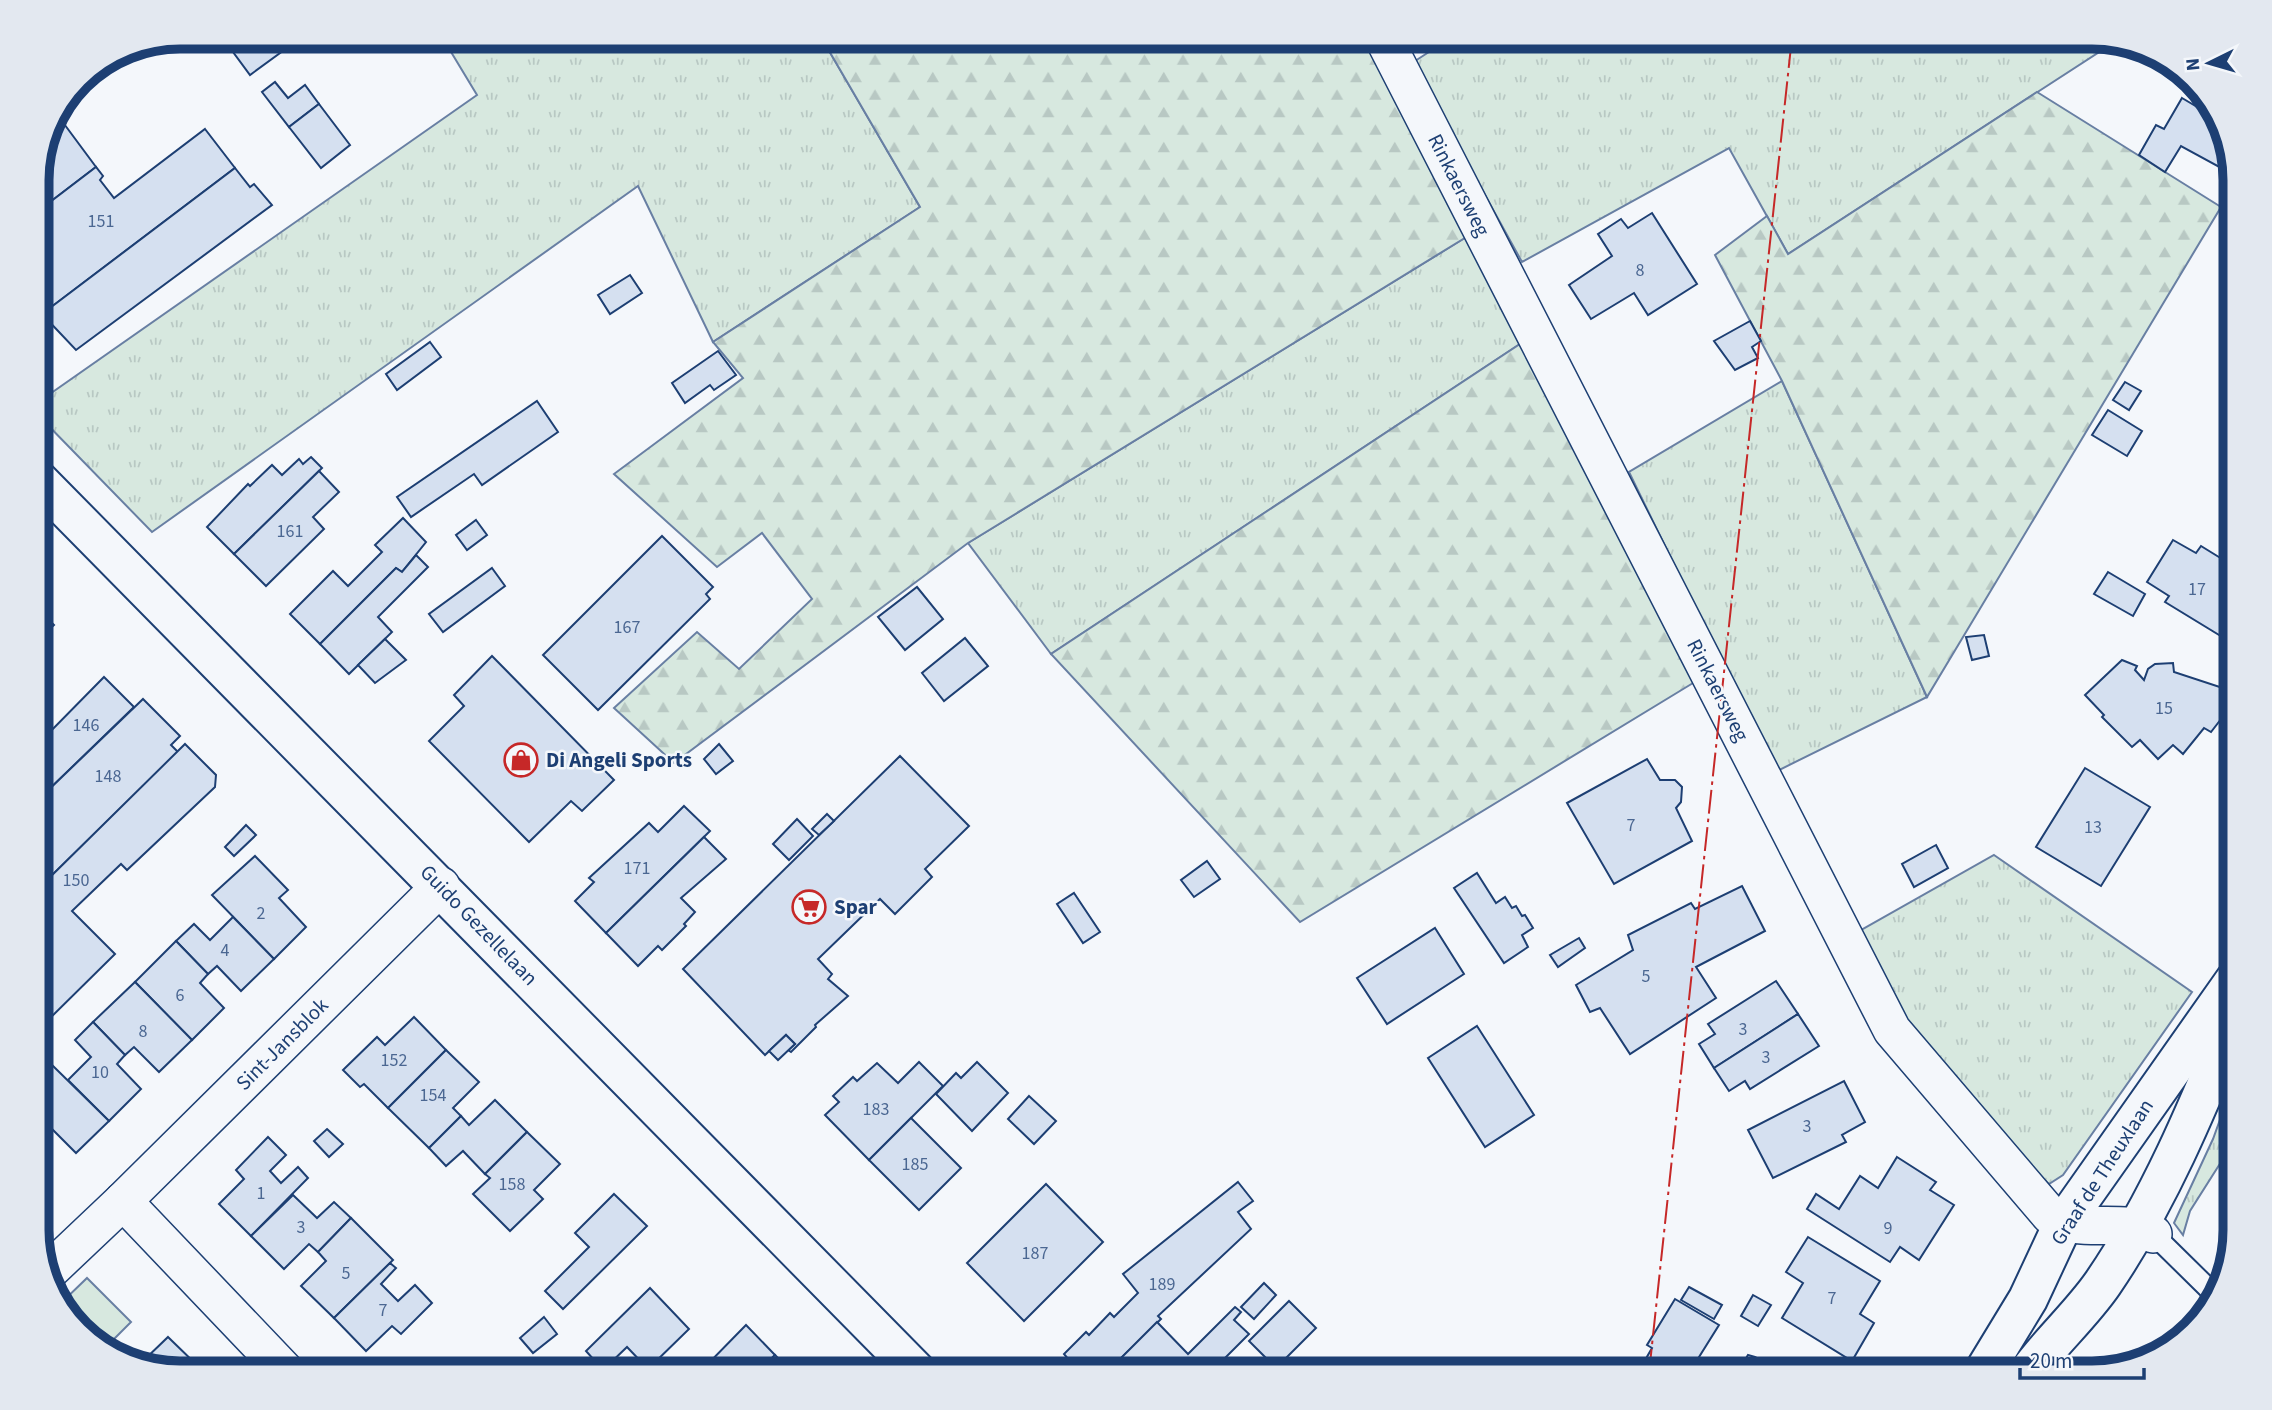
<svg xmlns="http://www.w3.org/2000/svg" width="2272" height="1410" font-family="'Source Sans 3',sans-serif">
  <defs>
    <pattern id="grass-tufts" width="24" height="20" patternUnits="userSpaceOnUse" patternTransform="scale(1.75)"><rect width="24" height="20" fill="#d7e8df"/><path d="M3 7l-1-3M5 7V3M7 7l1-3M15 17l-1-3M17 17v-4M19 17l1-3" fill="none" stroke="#b8c8c3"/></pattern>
    <pattern id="forest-firs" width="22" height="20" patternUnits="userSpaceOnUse" patternTransform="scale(1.75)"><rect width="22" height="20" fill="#d7e8df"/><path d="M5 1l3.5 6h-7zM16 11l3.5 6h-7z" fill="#b8c8c3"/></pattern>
  </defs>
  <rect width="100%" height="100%" fill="#f4f7fb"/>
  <g fill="url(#grass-tufts)" stroke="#687fa3" stroke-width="2">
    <polygon points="442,37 821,37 920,207 713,342 638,186 152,532 37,414 37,403 477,95"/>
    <polygon points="1452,37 2092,37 2113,43 1788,254 1729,148 1522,262 1412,63"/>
    <polygon points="1468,236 1523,342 1051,654 968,543"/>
    <polygon points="1782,381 1927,697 1775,772 1629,472"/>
    <polygon points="1994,855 2192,992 2063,1175 2049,1184 1997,1141 1911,1029 1856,933"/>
    <polygon points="2235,1078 2235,1140 2190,1211 2183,1235 2174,1223 2213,1139"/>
  </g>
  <g fill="url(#forest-firs)" stroke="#687fa3" stroke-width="2">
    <polygon points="821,37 1362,37 1468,236 968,543 674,763 614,708 697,632 739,669 812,599 762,533 717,567 614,474 743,378 713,342 920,207"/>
    <polygon points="2037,92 2221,207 1927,697 1782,381 1715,255 1767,216 1788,254"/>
    <polygon points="1523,342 1698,680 1300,922 1051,654"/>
  </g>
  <polygon fill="#d7e8df" stroke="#687fa3" stroke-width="2" points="87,1278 131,1322 103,1350 59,1305"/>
  <g fill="#d5e0f0" stroke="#1d3f73" stroke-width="2">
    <polygon points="222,37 302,37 250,75"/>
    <polygon points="275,82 288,98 305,85 319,104 289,127 262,92"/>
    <polygon points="2182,98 2219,120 2234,175 2181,146 2165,172 2139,155 2156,125 2164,129"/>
    <polygon points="319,104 350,145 321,168 289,127"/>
    <polygon points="56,113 96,167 37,212 37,171 48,125"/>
    <polygon points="205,129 235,168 42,314 37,309 37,255 49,245 37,230 37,212 96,167 103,176 100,180 114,198"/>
    <polygon points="235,168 250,187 254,184 272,205 76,350 42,314"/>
    <polygon points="1652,213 1697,284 1648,315 1634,293 1591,319 1569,285 1612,256 1598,234 1621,219 1628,228"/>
    <polygon points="630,275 642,293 610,314 598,295"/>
    <polygon points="1750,321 1761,341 1752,347 1758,358 1735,370 1714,341"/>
    <polygon points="430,342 441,357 397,390 386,374"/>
    <polygon points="718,351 736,375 714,390 710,385 685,403 672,383"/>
    <polygon points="2125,382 2141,391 2129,410 2113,400"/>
    <polygon points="537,401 558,432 482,485 474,474 411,517 397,497"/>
    <polygon points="2108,410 2142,431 2127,456 2092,435"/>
    <polygon points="311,457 322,468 234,554 207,527 248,484 250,486 272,465 282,475 299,459 303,464"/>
    <polygon points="319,471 339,492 313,517 324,529 266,586 234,554"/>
    <polygon points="403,518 426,542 402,572 396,568 320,644 290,614 333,571 348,586 382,552 375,545"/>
    <polygon points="476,520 487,535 467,550 456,535"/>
    <polygon points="662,536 713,587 706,594 710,599 598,710 543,655"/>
    <polygon points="2173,540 2196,553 2201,546 2235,567 2235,630 2232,629 2224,638 2165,602 2169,596 2147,582"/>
    <polygon points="416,555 428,567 378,617 392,632 349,674 320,644 396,568 402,572"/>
    <polygon points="492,568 505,586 443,632 429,614"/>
    <polygon points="2108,572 2145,594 2133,616 2094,594"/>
    <polygon points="917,587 943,619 905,650 878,617"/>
    <polygon points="37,608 54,625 37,641"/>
    <polygon points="1984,635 1989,656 1972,660 1966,637"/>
    <polygon points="965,638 988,666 944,701 922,673"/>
    <polygon points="385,639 406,660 375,683 358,665"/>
    <polygon points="492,656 614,780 582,811 571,801 529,842 429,741 464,706 454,695"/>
    <polygon points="2122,660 2137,666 2135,670 2144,680 2148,669 2155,664 2173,663 2174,672 2235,692 2235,701 2211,732 2204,728 2183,754 2173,745 2158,759 2140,740 2132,747 2102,717 2104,715 2085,695"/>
    <polygon points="104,677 134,707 37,801 37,766 48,755 38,744"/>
    <polygon points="143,699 180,736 171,745 178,752 37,890 37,801"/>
    <polygon points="185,744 216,775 215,787 127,870 121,864 72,911 115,954 37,1031 37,890"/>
    <polygon points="719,744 733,761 716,774 704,759"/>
    <polygon points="900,756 969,826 925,869 932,877 895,914 880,899 818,959 832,974 828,979 848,996 815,1025 816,1027 791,1052 788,1050 795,1044 786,1035 765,1055 683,969"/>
    <polygon points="1647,759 1660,780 1675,780 1682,787 1681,802 1676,808 1692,841 1614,884 1567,803"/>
    <polygon points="2085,768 2150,807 2101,886 2036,847"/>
    <polygon points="684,806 710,831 606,933 575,901 594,882 589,878 649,823 658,832"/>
    <polygon points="827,814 834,821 819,835 812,829"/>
    <polygon points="797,819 813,836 789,860 773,844"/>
    <polygon points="246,825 256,835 234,856 225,847"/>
    <polygon points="704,837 726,859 681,898 695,912 684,924 686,926 662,950 658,946 638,966 606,933"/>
    <polygon points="1936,845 1948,868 1914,887 1902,864"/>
    <polygon points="255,856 288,890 279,898 306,927 274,959 212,895"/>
    <polygon points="1207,861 1220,879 1194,897 1181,880"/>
    <polygon points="1477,873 1496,903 1505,897 1512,908 1516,906 1522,916 1525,915 1533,928 1522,935 1528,947 1504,963 1454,888"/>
    <polygon points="1742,886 1765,931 1696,967 1716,998 1630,1054 1600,1008 1590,1012 1576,985 1633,950 1628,935 1691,903 1695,909"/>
    <polygon points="1074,893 1100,932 1083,943 1057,904"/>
    <polygon points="233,917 274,959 241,991 217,966 208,974 176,941 194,924 210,940"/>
    <polygon points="1435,928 1464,974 1387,1024 1357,978"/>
    <polygon points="1579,938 1585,948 1558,967 1550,955"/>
    <polygon points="176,941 208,974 200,983 224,1008 192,1040 135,982"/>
    <polygon points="1776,981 1798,1014 1714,1068 1699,1044 1715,1034 1708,1024"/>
    <polygon points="135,982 192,1040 159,1072 134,1047 125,1055 93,1022"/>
    <polygon points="1798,1014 1819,1046 1750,1089 1745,1081 1729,1091 1714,1068"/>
    <polygon points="414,1017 446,1050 388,1108 364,1084 360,1087 343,1070 377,1037 385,1045"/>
    <polygon points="93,1022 125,1055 117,1064 141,1089 109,1121 68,1080 91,1057 75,1040"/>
    <polygon points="1477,1026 1534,1115 1485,1147 1428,1058"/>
    <polygon points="786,1035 795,1044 778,1060 769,1051"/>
    <polygon points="446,1050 479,1082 453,1108 461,1116 429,1148 388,1108"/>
    <polygon points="919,1062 943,1086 869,1160 825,1115 839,1102 833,1096 853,1077 857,1081 877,1063 898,1083"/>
    <polygon points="977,1062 1008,1093 972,1131 936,1094 956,1073 961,1078"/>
    <polygon points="50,1063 109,1121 76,1153 51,1128 42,1137 37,1132 37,1076"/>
    <polygon points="1844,1081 1865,1122 1842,1135 1846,1142 1773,1178 1748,1130"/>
    <polygon points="1029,1096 1056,1121 1034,1144 1008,1119"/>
    <polygon points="495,1100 527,1132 485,1174 463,1151 446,1166 429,1148 461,1116 469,1125"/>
    <polygon points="911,1118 961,1168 919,1210 869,1160"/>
    <polygon points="327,1129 343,1144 329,1157 314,1141"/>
    <polygon points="527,1132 560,1164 534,1190 543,1199 510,1231 473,1194 490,1178 485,1174"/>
    <polygon points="268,1137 286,1155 270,1171 281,1183 298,1167 308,1178 251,1236 219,1204 244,1179 236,1170"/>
    <polygon points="1897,1157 1936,1182 1930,1190 1954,1205 1919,1260 1900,1247 1890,1262 1807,1209 1816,1194 1839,1209 1860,1176 1878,1188"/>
    <polygon points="1238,1182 1253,1201 1238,1212 1251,1229 1158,1316 1161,1319 1106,1373 1056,1373 1069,1360 1064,1354 1086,1332 1089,1335 1110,1313 1114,1317 1138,1293 1123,1274"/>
    <polygon points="1046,1184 1103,1242 1024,1321 967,1263"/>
    <polygon points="614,1194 647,1226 563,1309 545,1291 589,1247 575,1233"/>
    <polygon points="293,1195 317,1218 334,1202 351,1218 318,1252 309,1244 284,1269 251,1236"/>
    <polygon points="351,1218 393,1260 334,1318 301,1286 326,1261 318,1252"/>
    <polygon points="1808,1237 1880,1281 1860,1314 1874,1323 1852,1361 1782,1318 1803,1283 1786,1272"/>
    <polygon points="390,1263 396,1268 381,1284 398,1301 415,1285 432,1303 401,1334 392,1326 366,1351 334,1318"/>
    <polygon points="1264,1283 1276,1295 1254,1319 1241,1307"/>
    <polygon points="1689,1287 1722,1305 1714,1319 1681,1300"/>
    <polygon points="650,1288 689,1329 648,1369 627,1347 603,1370 586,1351"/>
    <polygon points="1753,1295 1771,1305 1758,1326 1741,1316"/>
    <polygon points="1675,1299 1719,1325 1689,1373 1662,1373 1644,1362 1652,1348 1647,1345"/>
    <polygon points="1289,1301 1316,1328 1276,1368 1249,1341"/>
    <polygon points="1235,1307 1241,1312 1234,1320 1249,1334 1210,1373 1106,1373 1157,1322 1188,1354"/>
    <polygon points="544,1317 557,1334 533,1353 520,1338"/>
    <polygon points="746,1325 775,1355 757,1373 699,1373"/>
    <polygon points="168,1337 201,1369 197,1373 180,1373 142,1362"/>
    <polygon points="775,1355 793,1373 757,1373"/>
    <polygon points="1748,1355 1755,1357 1783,1373 1737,1373"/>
  </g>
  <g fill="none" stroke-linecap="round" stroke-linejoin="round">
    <defs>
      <polyline id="service" points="2153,1234 2215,1295"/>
      <g id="minor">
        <path d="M1383 37 1892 1030 2050 1215C2080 1236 2121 1216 2153 1234"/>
        <polyline points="47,1273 123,1201"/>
        <polyline points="287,1373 123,1201 441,886"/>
      </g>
      <polyline id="secondary" points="37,479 918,1373"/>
      <g id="primary">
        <polyline points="1983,1373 2028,1299 2063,1224 2235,980"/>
        <path d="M2028 1373C2050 1342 2081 1315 2103 1283 2159 1201 2197 1109 2235 1017"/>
      </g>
    </defs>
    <use href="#service" stroke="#1d3f73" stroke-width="23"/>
    <use href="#minor" stroke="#1d3f73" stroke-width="40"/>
    <use href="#secondary" stroke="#1d3f73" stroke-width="42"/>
    <use href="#primary" stroke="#1d3f73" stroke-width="42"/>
    <use href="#service" stroke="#f4f7fb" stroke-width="19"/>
    <use href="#minor" stroke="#f4f7fb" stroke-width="37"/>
    <use href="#secondary" stroke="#f4f7fb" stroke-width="38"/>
    <use href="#primary" stroke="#f4f7fb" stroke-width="38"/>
    <polyline stroke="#c62828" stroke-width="2" stroke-dasharray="24 5 3.5 5" stroke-linecap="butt" points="1649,1373 1792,37"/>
  </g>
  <defs>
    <symbol id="shop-ring" viewBox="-11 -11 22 22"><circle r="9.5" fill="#f4f7fb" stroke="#c62828" stroke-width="1.5"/><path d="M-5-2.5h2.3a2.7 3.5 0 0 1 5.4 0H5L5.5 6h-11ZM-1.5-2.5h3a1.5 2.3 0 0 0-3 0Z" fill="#c62828"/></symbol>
    <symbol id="supermarket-ring" viewBox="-11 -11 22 22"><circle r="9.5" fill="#f4f7fb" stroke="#c62828" stroke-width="1.5"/><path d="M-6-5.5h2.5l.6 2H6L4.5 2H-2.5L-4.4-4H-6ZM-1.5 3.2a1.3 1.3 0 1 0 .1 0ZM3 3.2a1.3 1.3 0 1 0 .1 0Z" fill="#c62828"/></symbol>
  </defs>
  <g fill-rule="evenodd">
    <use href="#shop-ring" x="502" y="741" width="38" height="38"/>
    <use href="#supermarket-ring" x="790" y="888" width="38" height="38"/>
  </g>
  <g text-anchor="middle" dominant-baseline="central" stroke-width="5" stroke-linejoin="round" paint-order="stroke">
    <g font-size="18" fill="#4b6792">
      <text x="101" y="221">151</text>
      <text x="1640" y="270">8</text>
      <text x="290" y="531">161</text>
      <text x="2197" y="589">17</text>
      <text x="627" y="627">167</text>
      <text x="2164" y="708">15</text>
      <text x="86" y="725">146</text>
      <text x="108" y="776">148</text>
      <text x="1631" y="825">7</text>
      <text x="2093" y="827">13</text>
      <text x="637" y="868">171</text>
      <text x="76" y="880">150</text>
      <text x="261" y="913">2</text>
      <text x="225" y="950">4</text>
      <text x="1646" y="976">5</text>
      <text x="180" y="995">6</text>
      <text x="1743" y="1029">3</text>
      <text x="143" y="1031">8</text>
      <text x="1766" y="1057">3</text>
      <text x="394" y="1060">152</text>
      <text x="100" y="1072">10</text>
      <text x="433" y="1095">154</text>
      <text x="876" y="1109">183</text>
      <text x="1807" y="1126">3</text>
      <text x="915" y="1164">185</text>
      <text x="512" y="1184">158</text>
      <text x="261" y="1193">1</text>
      <text x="301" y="1227">3</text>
      <text x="1888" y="1228">9</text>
      <text x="1035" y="1253">187</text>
      <text x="346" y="1273">5</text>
      <text x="1162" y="1284">189</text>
      <text x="1832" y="1298">7</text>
      <text x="383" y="1310">7</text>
    </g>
    <g font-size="21" fill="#1d3f73" stroke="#f4f7fb">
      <text transform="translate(1459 185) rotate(63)">Rinkaersweg</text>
      <text transform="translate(1718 690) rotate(63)">Rinkaersweg</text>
      <text transform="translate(479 925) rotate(46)">Guido Gezellelaan</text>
      <text transform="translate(282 1044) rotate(-45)">Sint-Jansblok</text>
      <text transform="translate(2102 1172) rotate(-57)">Graaf de Theuxlaan</text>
    </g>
    <g font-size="21" font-weight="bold" fill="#1d3f73" stroke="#f4f7fb" text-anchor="start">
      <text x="546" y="760">Di Angeli Sports</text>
      <text x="834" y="907">Spar</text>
    </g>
  </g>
  <path d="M0 0H2272V1410H0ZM180 49H2092A131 131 0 0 1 2223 180V1230A131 131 0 0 1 2092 1361H180A131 131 0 0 1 49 1230V180A131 131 0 0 1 180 49Z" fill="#e3e8f0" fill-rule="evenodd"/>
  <path fill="none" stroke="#1d3f73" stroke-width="9" d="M180 49H2092A131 131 0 0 1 2223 180V1230A131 131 0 0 1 2092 1361H180A131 131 0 0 1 49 1230V180A131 131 0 0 1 180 49Z"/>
  <g transform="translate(2209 63) rotate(265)" stroke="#f4f7fb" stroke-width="5" paint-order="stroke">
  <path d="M0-5L12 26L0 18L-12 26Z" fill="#1d3f73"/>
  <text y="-10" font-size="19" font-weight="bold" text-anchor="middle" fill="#1d3f73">N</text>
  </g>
  <path d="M2020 1368v10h124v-10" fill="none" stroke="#1d3f73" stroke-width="3.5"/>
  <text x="2030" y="1368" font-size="21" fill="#1d3f73" stroke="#f4f7fb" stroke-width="5" paint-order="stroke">20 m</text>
</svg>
